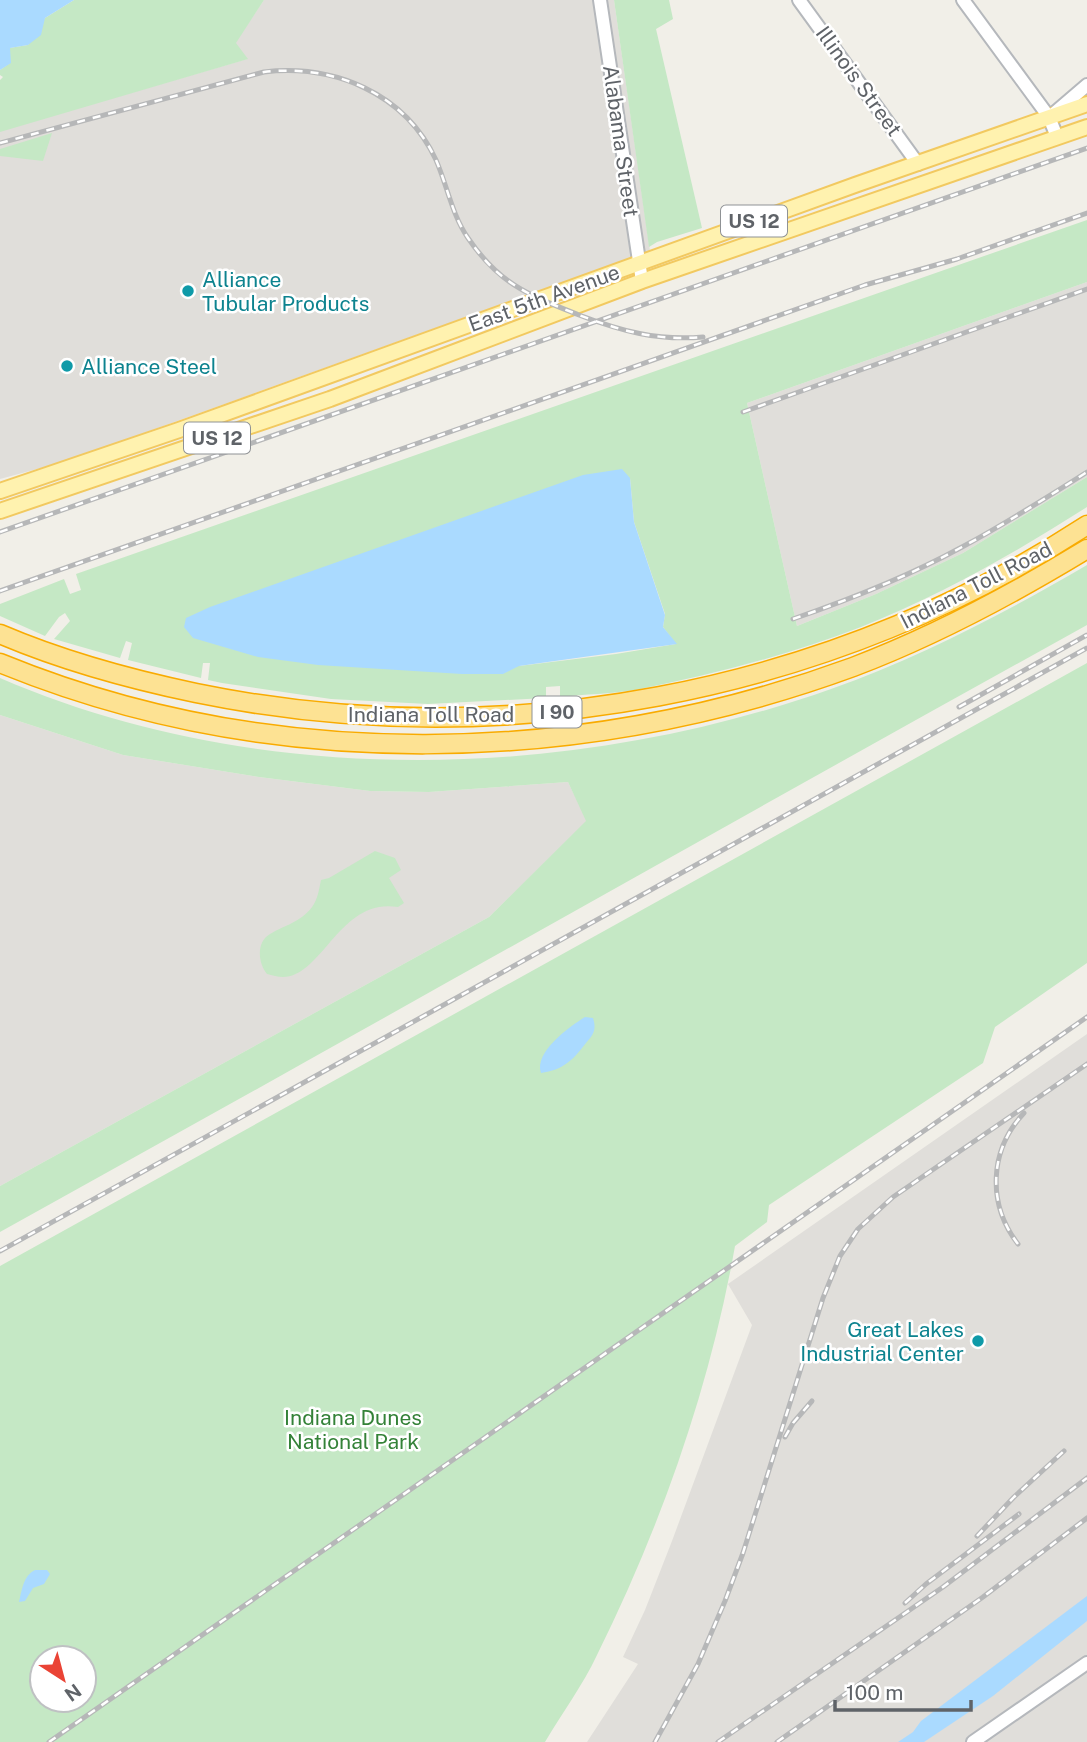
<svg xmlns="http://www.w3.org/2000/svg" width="1087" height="1742" font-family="'Public Sans',sans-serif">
  <rect width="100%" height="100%" fill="#f1efe8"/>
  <g fill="#e0deda">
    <polygon points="264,0 614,0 650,251 63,462 0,479 0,131 247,59 235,43"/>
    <polygon points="1087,282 1087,477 963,553 876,594 797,626 747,403"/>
    <polygon points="0,715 123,755 259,777 370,791 429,792 568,782 587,821 489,917 0,1186"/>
    <polygon points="1087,1034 1087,1742 587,1742 638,1664 623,1657 645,1610 672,1541 752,1325 728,1284"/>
  </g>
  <g fill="#c5e8c5" fill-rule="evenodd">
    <polygon points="74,0 264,0 236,43 248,59 0,132 0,80 3,77 0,75 0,70 10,63 9,48 28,45 45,18"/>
    <polygon points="614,0 669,0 673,19 656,29 702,228 657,242 649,247"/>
    <polygon points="52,133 43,161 0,156 0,149"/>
    <path d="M1087 220V282L747 403 797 626 876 594 963 553 1087 477V507C1015 553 941 595 861 627 789 655 711 675 635 690 611 694 585 694 560 697V686L546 687V698L428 704 331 699 222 683 208 680 210 663H203L201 678 128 660 132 643 126 641 120 658 54 639 70 621 65 613 59 617 45 636 0 616V604L64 579 70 594 81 590 76 574ZM630 478 634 522 665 614 663 627 676 644 616 654 519 666Z"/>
    <path d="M1087 565V625C724 826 363 1031 0 1232V1186L489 917 586 821 568 782 429 792 370 791 259 777 123 755 0 715V678C257 789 569 782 831 689 920 657 1005 613 1087 565Z"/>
    <path d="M1087 663V963L995 1027 983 1063 769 1205 767 1222 735 1246C710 1387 661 1526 597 1655 583 1685 562 1713 545 1742H0V1266ZM42 1658H84V1700H42Z"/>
    <path d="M375 851 395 858 401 870 389 878 404 903 398 907C340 897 323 976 283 977 278 977 272 975 267 974 258 963 256 942 270 934 285 925 301 922 312 907 318 899 319 889 321 880L329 878Z"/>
  </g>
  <g fill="#aadaff">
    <polygon points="0,0 74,0 45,18 41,35 28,45 10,48 11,63 0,70"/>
    <polygon points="622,469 630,478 634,522 665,615 663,627 677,644 519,666 503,674 462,674 318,665 258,657 193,638 184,627 186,618 210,607 583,475"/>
    <path d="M585 1017 593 1018C597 1030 593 1035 586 1043 573 1060 563 1070 541 1073 534 1052 569 1027 585 1017Z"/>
    <path d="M35 1570H47L50 1574 44 1584 33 1588 25 1601 19 1602C22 1590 23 1576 35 1570Z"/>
    <polygon points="1087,1596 1087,1621 993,1696 924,1742 898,1742 913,1732 921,1721"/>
  </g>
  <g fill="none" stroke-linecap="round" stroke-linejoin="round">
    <defs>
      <g id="minor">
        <polyline points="600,0 642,281"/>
        <polyline points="799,0 918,164"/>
        <polyline points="963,0 1049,117 1057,137"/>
        <polyline points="1052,115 1087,85"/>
        <polyline points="973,1742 1087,1663"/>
      </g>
      <g id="major">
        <polyline points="0,491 179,430 855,185 1087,104"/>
        <polyline points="0,511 330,399 642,281 1087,127"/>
      </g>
      <g id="highway">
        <path d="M0 634C63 661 129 679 196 693 503 756 825 695 1087 525"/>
        <path d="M0 663C271 774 580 767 853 667 935 636 1013 594 1087 549"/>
      </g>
    </defs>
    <use href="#minor" stroke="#b5b8bc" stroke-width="16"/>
    <use href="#major" stroke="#f2c960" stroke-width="18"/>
    <use href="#highway" stroke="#f9ab00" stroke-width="21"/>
    <use href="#minor" stroke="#fff" stroke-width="12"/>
    <use href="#major" stroke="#fff2af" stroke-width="14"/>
    <use href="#highway" stroke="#fde293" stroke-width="18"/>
    <defs>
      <g id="rail">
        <path d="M0 143 264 72C334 64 405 93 436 160 447 185 452 215 468 238 500 285 529 295 579 315 621 331 657 341 703 337"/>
        <polyline points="743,412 1087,289"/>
        <polyline points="0,532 1087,148"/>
        <polyline points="0,591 865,285 957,259 1087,213"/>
        <path d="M793 619C851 599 909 576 962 547 1005 524 1046 498 1087 472"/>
        <polyline points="959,707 1087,635"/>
        <path d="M1018 1244C987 1204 989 1150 1024 1113"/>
        <polyline points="0,1251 1087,648"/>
        <polyline points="785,1437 793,1423 812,1401"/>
        <polyline points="977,1536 1014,1497 1064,1451"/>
        <polyline points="905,1603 926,1584 1019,1514"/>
        <polyline points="49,1742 1087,1017"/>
        <polyline points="655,1742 698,1664 725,1601 743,1553 823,1298 840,1256 858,1229 893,1197 1087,1064"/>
        <polyline points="718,1742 943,1587 1087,1478"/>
        <polyline points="777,1742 983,1597 1087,1518"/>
      </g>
    </defs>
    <use href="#rail" stroke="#b6b7b8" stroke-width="5"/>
    <use href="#rail" stroke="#fff" stroke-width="2.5" stroke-dasharray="8" stroke-linecap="butt"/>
  </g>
  <g fill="#0f9aa8" stroke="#fff" stroke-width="2.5">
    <circle cx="188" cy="291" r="7"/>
    <circle cx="67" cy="366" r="7"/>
    <circle cx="978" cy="1341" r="7"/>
  </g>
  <g text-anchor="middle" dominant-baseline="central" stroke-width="5" stroke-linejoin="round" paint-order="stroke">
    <g fill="#fff" stroke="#8f9295" stroke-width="2">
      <rect x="721" y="205.5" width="66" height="31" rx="5"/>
      <rect x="184" y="422.5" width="66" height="31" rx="5"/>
      <rect x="532.5" y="696.5" width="49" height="31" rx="5"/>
    </g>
    <g font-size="19" font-weight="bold" fill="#5f6368">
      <text x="754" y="221">US 12</text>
      <text x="217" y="438">US 12</text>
      <text x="557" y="712">I 90</text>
    </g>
    <g font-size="21" fill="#5f6368" stroke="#fff">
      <text transform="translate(859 81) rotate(54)">Illinois Street</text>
      <text transform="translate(621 141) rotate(82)">Alabama Street</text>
      <text transform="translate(544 298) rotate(-20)">East 5th Avenue</text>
      <text transform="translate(976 585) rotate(-27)">Indiana Toll Road</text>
      <text x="431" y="714">Indiana Toll Road</text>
    </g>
    <g font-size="21" fill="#0d838f" stroke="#fff" text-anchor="start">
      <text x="202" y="279">Alliance<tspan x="202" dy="24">Tubular Products</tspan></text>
      <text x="81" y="366">Alliance Steel</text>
      <text x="964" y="1329" text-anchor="end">Great Lakes<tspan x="964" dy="24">Industrial Center</tspan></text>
    </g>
    <g font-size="21" fill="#348238" stroke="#fff">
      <text x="353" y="1417">Indiana Dunes<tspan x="353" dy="24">National Park</tspan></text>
    </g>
  </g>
  <g transform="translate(63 1679) rotate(144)"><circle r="33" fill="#ffffff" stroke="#bfc1c3" stroke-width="2"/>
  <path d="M0-5L12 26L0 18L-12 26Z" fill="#ea4335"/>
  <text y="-10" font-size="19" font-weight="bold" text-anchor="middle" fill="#5f6368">N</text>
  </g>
  <path d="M835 1700v10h136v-10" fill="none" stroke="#5f6368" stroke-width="3.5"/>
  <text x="846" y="1700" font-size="21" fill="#5f6368" stroke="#ffffff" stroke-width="5" paint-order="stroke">100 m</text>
</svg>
